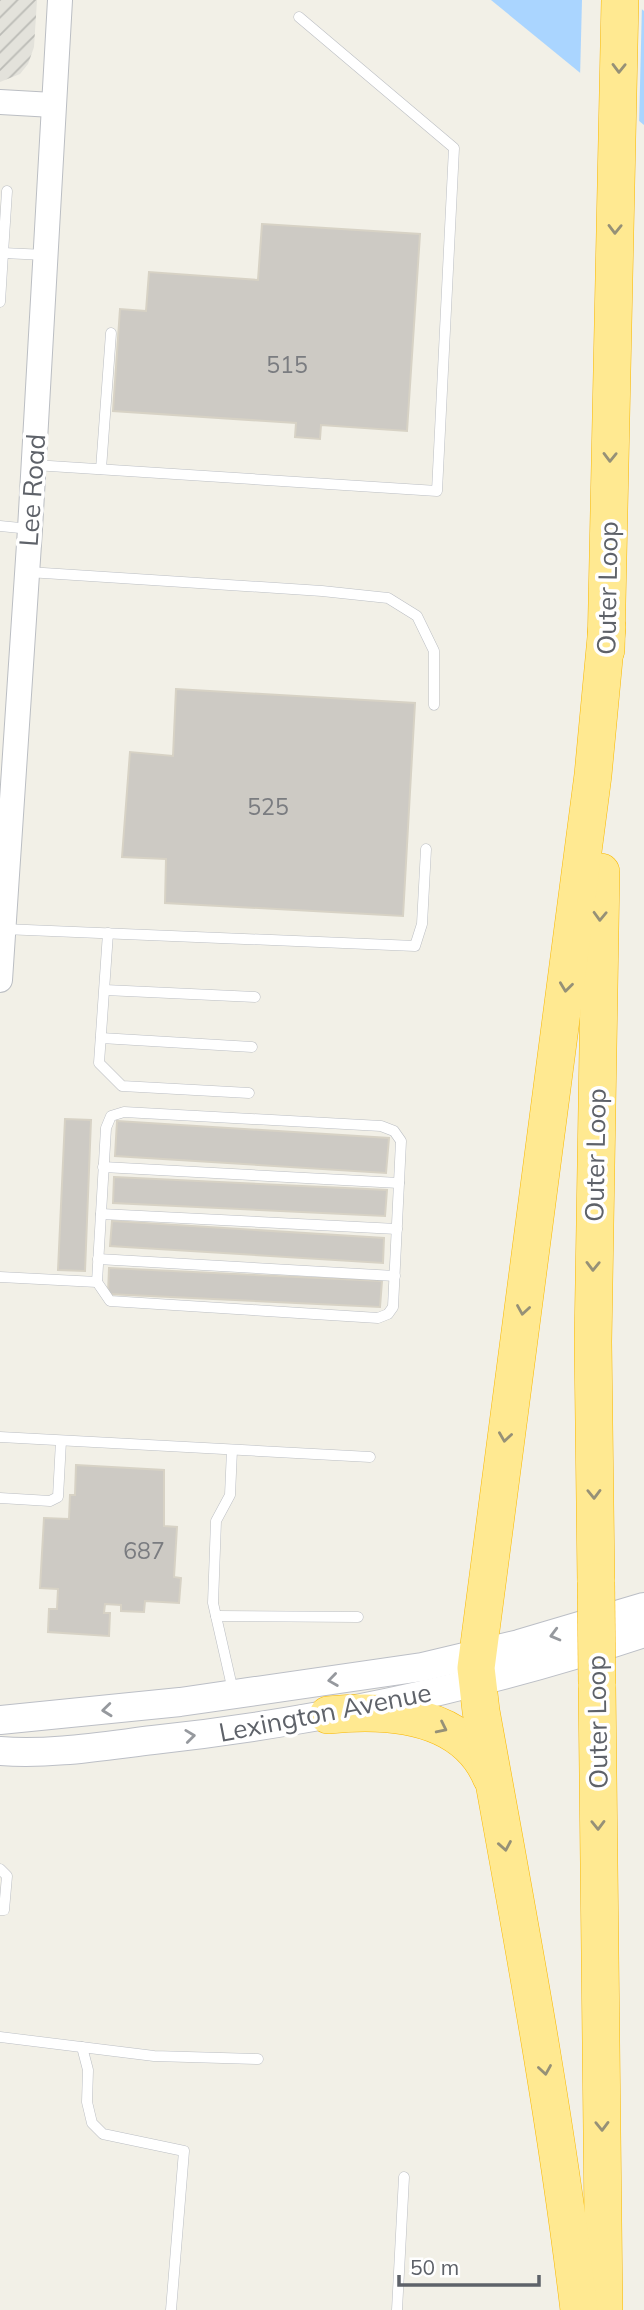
<svg xmlns="http://www.w3.org/2000/svg" width="644" height="2310" font-family="Mulish,sans-serif">
  <defs>
    <pattern id="industrial-furrows" width="10" height="10" patternUnits="userSpaceOnUse" patternTransform="scale(1.75)"><rect width="10" height="10" fill="#e3e2db"/><path d="M-1 1l2-2M0 10L10 0M9 11l2-2" fill="none" stroke="#bbbbb6"/></pattern>
  </defs>
  <rect width="100%" height="100%" fill="#f2f0e7"/>
  <polygon fill="url(#industrial-furrows)" points="0,0 37,0 34,47 28,64 20,74 0,82"/>
  <polygon fill="#aad5ff" points="491,0 631,0 644,11 644,125"/>
  <polygon fill="#f2f0e7" points="582,0 637,0 642,4 639,126 580,78"/>
  <g fill="#cdcac4" stroke="#d7d2c5" stroke-width="2">
    <polygon points="262,224 420,234 407,431 321,425 320,439 295,437 296,423 113,411 120,309 146,311 149,272 258,280"/>
    <polygon points="176,689 415,703 403,916 165,903 166,859 122,857 130,752 173,756"/>
    <polygon points="65,1119 91,1120 85,1271 58,1270"/>
    <polygon points="117,1121 389,1138 386,1173 115,1156"/>
    <polygon points="114,1177 387,1190 385,1216 113,1203"/>
    <polygon points="112,1221 384,1238 383,1263 110,1246"/>
    <polygon points="109,1268 382,1281 380,1307 108,1294"/>
    <polygon points="76,1465 164,1470 164,1526 177,1527 174,1577 181,1578 179,1603 145,1601 144,1612 121,1611 121,1605 105,1604 104,1613 110,1613 109,1636 48,1632 49,1609 57,1609 58,1589 40,1588 44,1518 69,1519 70,1495 75,1495"/>
  </g>
  <g fill="none" stroke-linecap="round" stroke-linejoin="round">
    <defs>
      <g id="service">
        <polyline points="3,253 7,191"/>
        <polyline points="0,302 3,253 46,255"/>
        <polyline points="34,465 437,491 454,148 299,17"/>
        <polyline points="101,469 111,333"/>
        <polyline points="0,526 30,529"/>
        <polyline points="28,572 322,591 388,598 417,616 434,651 434,705"/>
        <polyline points="3,929 415,946 422,924 426,849"/>
        <polyline points="108,933 99,1063 122,1086 249,1093"/>
        <polyline points="105,990 255,997"/>
        <polyline points="101,1038 252,1047"/>
        <polygon points="124,1112 381,1126 394,1131 401,1141 393,1307 388,1314 378,1318 110,1301 97,1282 106,1128 111,1116"/>
        <polyline points="103,1167 399,1183"/>
        <polyline points="101,1214 397,1229"/>
        <polyline points="98,1259 395,1276"/>
        <polyline points="0,1277 97,1282"/>
        <polyline points="0,1437 370,1457"/>
        <polyline points="232,1450 230,1495 216,1521 213,1603 233,1691"/>
        <polyline points="0,1498 50,1501 58,1497 61,1441"/>
        <polyline points="216,1616 358,1617"/>
        <polyline points="0,1869 7,1876 4,1910 0,1910"/>
        <polyline points="0,2037 154,2056 258,2059"/>
        <polyline points="82,2047 88,2070 87,2102 92,2123 103,2134 184,2151 171,2310"/>
        <polyline points="397,2310 404,2177"/>
      </g>
      <g id="tertiary">
        <polyline points="0,102 53,105"/>
        <polyline points="0,980 30,529 60,0"/>
      </g>
      <g id="secondary">
        <polyline points="0,1720 180,1702 422,1667 519,1644 644,1607"/>
        <path d="M0 1751C50 1755 103 1746 153 1740 320 1722 485 1686 644 1633"/>
      </g>
      <g id="motorway">
        <polyline points="606,650 620,0"/>
        <polyline points="596,1582 593,1342 601,872"/>
        <polyline points="597,1684 604,2310"/>
        <path d="M328 1715C387 1709 464 1713 491 1777"/>
        <path d="M579 2310C555 2109 517 1910 481 1711L476 1668 593 775 607 627"/>
      </g>
    </defs>
    <use href="#service" stroke="#bbbec3" stroke-width="11"/>
    <use href="#tertiary" stroke="#bbbec3" stroke-width="26"/>
    <use href="#secondary" stroke="#bcbfc6" stroke-width="30"/>
    <use href="#motorway" stroke="#f9b800" stroke-width="38"/>
    <use href="#service" stroke="#fff" stroke-width="10"/>
    <use href="#tertiary" stroke="#fff" stroke-width="24"/>
    <use href="#secondary" stroke="#fff" stroke-width="28"/>
    <use href="#motorway" stroke="#ffe991" stroke-width="37"/>
    <defs>
      <polyline id="motorway-bridge" points="596,1582 597,1684"/>
    </defs>
    <use href="#motorway-bridge" stroke="#f9b800" stroke-width="38" stroke-linecap="butt"/>
    <use href="#motorway-bridge" stroke="#ffe991" stroke-width="37"/>
  </g>
  <defs><path id="oneway-chevron" d="M-2-3.5L2.5 0L-2 3.5" fill="none" stroke-width="1.6" stroke-linecap="round" stroke-linejoin="round" transform="scale(1.75)"/></defs>
  <g stroke="#969177">
    <use href="#oneway-chevron" transform="translate(619 68) rotate(91)"/>
    <use href="#oneway-chevron" transform="translate(615 229) rotate(91)"/>
    <use href="#oneway-chevron" transform="translate(610 457) rotate(91)"/>
    <use href="#oneway-chevron" transform="translate(600 916) rotate(92)"/>
    <use href="#oneway-chevron" transform="translate(566 987) rotate(97)"/>
    <use href="#oneway-chevron" transform="translate(593 1266) rotate(91)"/>
    <use href="#oneway-chevron" transform="translate(523 1310) rotate(99)"/>
    <use href="#oneway-chevron" transform="translate(505 1437) rotate(98)"/>
    <use href="#oneway-chevron" transform="translate(594 1494) rotate(89)"/>
    <use href="#oneway-chevron" transform="translate(442 1728) rotate(26)"/>
    <use href="#oneway-chevron" transform="translate(598 1825) rotate(89)"/>
    <use href="#oneway-chevron" transform="translate(505 1846) rotate(80)"/>
    <use href="#oneway-chevron" transform="translate(545 2070) rotate(81)"/>
    <use href="#oneway-chevron" transform="translate(602 2126) rotate(89)"/>
  </g>
  <g stroke="#96999e">
    <use href="#oneway-chevron" transform="translate(555 1635) rotate(165)"/>
    <use href="#oneway-chevron" transform="translate(333 1680) rotate(172)"/>
    <use href="#oneway-chevron" transform="translate(107 1710) rotate(174)"/>
    <use href="#oneway-chevron" transform="translate(190 1736) rotate(-7)"/>
  </g>
  <g text-anchor="middle" dominant-baseline="central" stroke-width="7" stroke-linejoin="round" paint-order="stroke">
    <g font-size="23" fill="#7a7c80">
      <text x="287" y="364">515</text>
      <text x="268" y="806">525</text>
      <text x="144" y="1550">687</text>
    </g>
    <g font-size="26" fill="#5e6269" stroke="#fff">
      <text transform="translate(32 490) rotate(-86)">Lee Road</text>
      <text transform="translate(607 588) rotate(-89)">Outer Loop</text>
      <text transform="translate(595 1155) rotate(-89)">Outer Loop</text>
      <text transform="translate(325 1712) rotate(-11)">Lexington Avenue</text>
      <text transform="translate(597 1722) rotate(-91)">Outer Loop</text>
    </g>
  </g>
  <path d="M399 2275v10h140v-10" fill="none" stroke="#5e6269" stroke-width="3.5"/>
  <text x="410" y="2275" font-size="21" fill="#5e6269" stroke="#ffffff" stroke-width="5" paint-order="stroke">50 m</text>
</svg>
